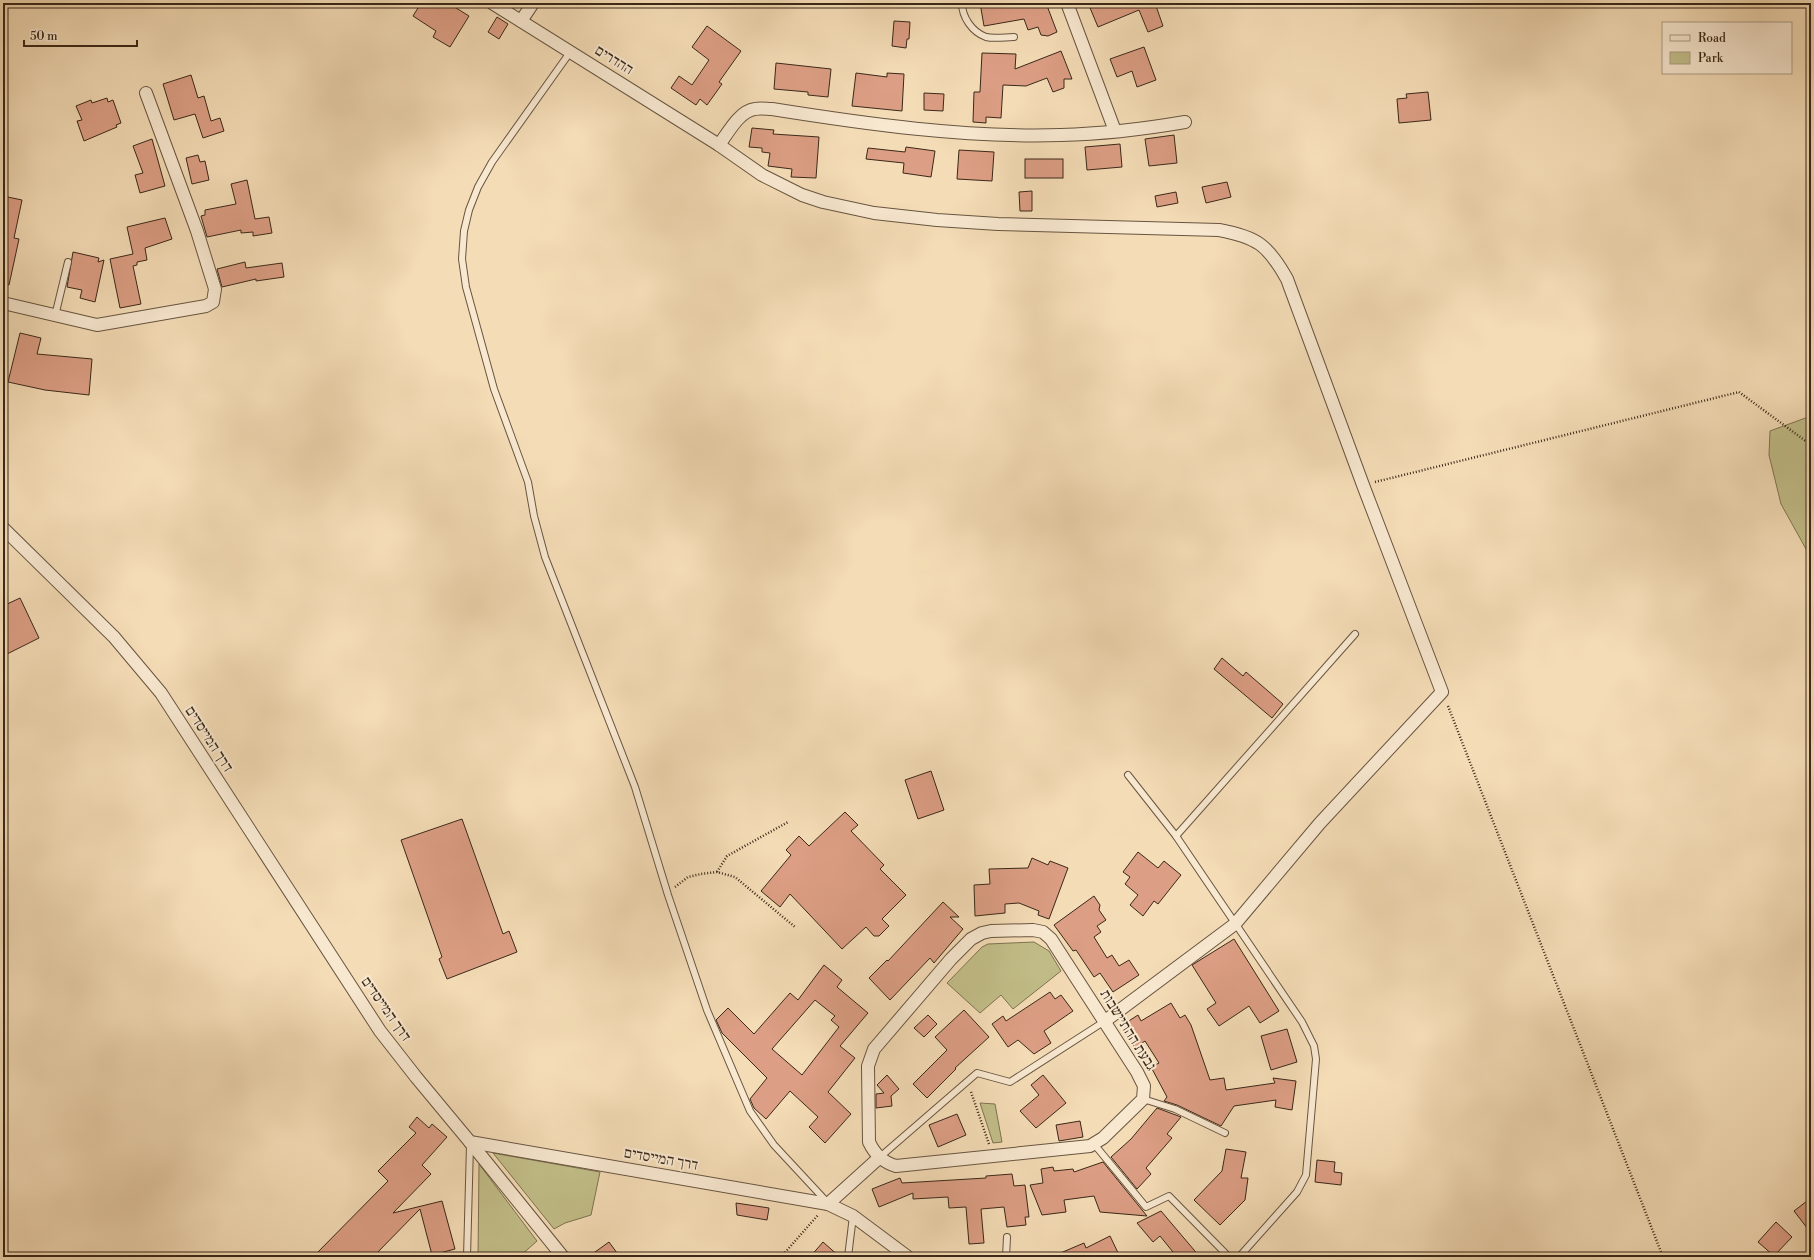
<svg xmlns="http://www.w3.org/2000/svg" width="1814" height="1260" font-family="'Libre Bodoni','Frank Ruhl Libre',serif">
  <rect width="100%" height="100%" fill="#f4dcb6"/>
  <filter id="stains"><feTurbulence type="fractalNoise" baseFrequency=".005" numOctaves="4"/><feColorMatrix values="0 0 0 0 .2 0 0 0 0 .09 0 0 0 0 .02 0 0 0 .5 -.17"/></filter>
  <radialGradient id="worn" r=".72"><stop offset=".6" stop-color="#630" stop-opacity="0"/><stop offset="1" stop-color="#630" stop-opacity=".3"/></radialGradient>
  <g fill="#c2be89" stroke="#7e7350">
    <polygon points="1811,416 1811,558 1781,504 1769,455 1770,431"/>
    <polygon points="1034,942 1049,951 1061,971 1013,1009 1001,995 980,1013 947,983 982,947 988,944"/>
    <polygon points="980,1103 995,1104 1002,1142 993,1143"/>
    <polygon points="493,1153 600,1172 591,1215 565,1223 554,1229"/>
    <polygon points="479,1164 537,1241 519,1257 478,1257"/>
  </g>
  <g fill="#dc9e84" stroke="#3a2818" fill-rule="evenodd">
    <polygon points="421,3 448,3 469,16 450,47 433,37 436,31 413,16"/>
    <polygon points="980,3 1046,3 1057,32 1048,36 1041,35 1038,27 1028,30 1024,19 984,26"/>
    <polygon points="1088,3 1155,3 1163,26 1148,32 1139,10 1098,27"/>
    <polygon points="497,17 508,24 499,39 488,32"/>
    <polygon points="894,21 910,22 909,39 907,39 906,48 892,46"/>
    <polygon points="707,26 741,51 719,82 722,84 707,105 700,99 696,105 671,88 679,76 692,85 709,60 692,47"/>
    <polygon points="1144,47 1156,80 1137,87 1132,71 1117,77 1110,59"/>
    <polygon points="1061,51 1072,79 1064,79 1064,88 1053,92 1047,78 1026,86 1003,85 1001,118 986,117 986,123 973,122 974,92 980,92 982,53 1016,54 1015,69"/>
    <polygon points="776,63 831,69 828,97 808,95 808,92 774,89"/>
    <polygon points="856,73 887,77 887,73 904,74 902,111 852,106"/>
    <polygon points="191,75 198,98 204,96 211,121 220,118 224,131 203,138 195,114 174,120 163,84"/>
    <polygon points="1428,92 1431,120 1399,123 1397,99 1407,98 1406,94"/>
    <polygon points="924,93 944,94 943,111 924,110"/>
    <polygon points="107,98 108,102 113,100 121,123 116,125 117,127 84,141 77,121 82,120 76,106 91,100 92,103"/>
    <polygon points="752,128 774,130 773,134 819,137 816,178 791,177 792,169 768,166 770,153 762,152 762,148 749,147"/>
    <polygon points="1174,135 1177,163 1149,166 1145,139"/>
    <polygon points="152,139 165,186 140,193 135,175 143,173 133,146"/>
    <polygon points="1120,144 1122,167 1087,170 1085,147"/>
    <polygon points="906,147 935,151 931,177 903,173 904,163 866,159 868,148 905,152"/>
    <polygon points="959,150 994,152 992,181 957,179"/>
    <polygon points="198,155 200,162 205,161 209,180 192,184 186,158"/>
    <rect x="1025" y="159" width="38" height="19"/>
    <polygon points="247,180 255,219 269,217 272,233 253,236 253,232 241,233 241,230 207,237 201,216 205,215 205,210 236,204 231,184"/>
    <polygon points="1227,182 1231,197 1206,203 1202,187"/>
    <polygon points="1032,191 1032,211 1020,211 1019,192"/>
    <polygon points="1176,192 1178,203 1157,207 1155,196"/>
    <polygon points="3,196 22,200 14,238 19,239 9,285 3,284"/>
    <polygon points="165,218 172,239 145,248 147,260 137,262 137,265 133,266 141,304 120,308 110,259 133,254 127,227"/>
    <polygon points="73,252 99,258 98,262 104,260 95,302 80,298 82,290 67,287"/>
    <polygon points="245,262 246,268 282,263 284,277 256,281 256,279 222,287 217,269"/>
    <polygon points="20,333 41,338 37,354 92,359 89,395 45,390 8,382"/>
    <polygon points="20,598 39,638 3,656 3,606"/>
    <polygon points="1222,658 1243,676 1246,672 1283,704 1272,718 1214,669"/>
    <polygon points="931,771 944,810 918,819 905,780"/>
    <polygon points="845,812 858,825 851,831 884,865 880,869 906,895 882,919 889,926 879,936 874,936 866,927 842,949 790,894 780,907 761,891 791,855 786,850 799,836 809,846"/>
    <polygon points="462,819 503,934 509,931 517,952 447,979 439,959 442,957 401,840"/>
    <polygon points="1138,852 1158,868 1164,861 1181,875 1158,904 1154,901 1143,916 1130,905 1138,895 1125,884 1130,877 1123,872"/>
    <polygon points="1032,858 1048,865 1050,861 1068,868 1049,919 1038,915 1039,911 1019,903 1005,904 1005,913 975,916 974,885 990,884 989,869 1028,868"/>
    <polygon points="1094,896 1100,905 1099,910 1106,920 1097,926 1101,932 1094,937 1107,958 1112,955 1119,966 1129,960 1139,975 1113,992 1100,973 1094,977 1076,950 1073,951 1054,925"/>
    <polygon points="943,902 959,917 950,917 963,929 934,963 930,958 890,1000 869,978 887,960 888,961"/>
    <polygon points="1234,939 1279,1011 1260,1023 1249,1006 1219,1026 1207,1009 1216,1003 1192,965"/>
    <path d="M824 965 842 980 837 987 868 1013 840 1046 855 1058 828 1092 851 1114 825 1143 809 1127 818 1117 790 1091 766 1119 754 1108 750 1099 767 1078 722 1033 716 1020 728 1008 754 1034 790 993 798 1000ZM815 1000 835 1016 831 1020 839 1027 802 1075 772 1049Z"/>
    <polygon points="1050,992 1055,999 1061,995 1073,1011 1044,1031 1051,1043 1034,1054 1018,1040 1008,1047 992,1024 1003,1016 1006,1021"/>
    <polygon points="1171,1003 1180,1018 1185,1015 1191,1025 1210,1080 1224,1078 1226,1090 1275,1083 1273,1078 1296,1081 1292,1110 1275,1107 1276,1100 1234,1106 1221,1126 1177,1105 1164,1101 1167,1097 1151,1067 1159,1063 1145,1041 1135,1048 1121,1026 1138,1015 1141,1021"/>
    <polygon points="964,1010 989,1037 955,1068 956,1069 927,1098 913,1084 947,1050 935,1037"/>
    <polygon points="928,1015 937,1024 924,1037 914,1028"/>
    <polygon points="1287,1029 1297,1062 1271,1070 1261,1036"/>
    <polygon points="887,1075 899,1089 891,1096 892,1106 876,1108 876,1094 884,1093 877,1085"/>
    <polygon points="1043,1075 1066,1103 1036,1128 1020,1111 1039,1095 1031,1085"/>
    <polygon points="1157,1108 1181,1117 1167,1134 1172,1138 1146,1168 1151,1174 1137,1189 1111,1157 1131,1139"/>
    <polygon points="957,1114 966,1135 938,1147 929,1125"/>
    <polygon points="417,1117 429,1128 432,1124 447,1137 422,1165 431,1174 393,1213 442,1201 455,1249 432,1255 420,1209 373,1257 313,1257 388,1181 378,1171 416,1133 409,1127"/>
    <polygon points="1080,1121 1083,1137 1059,1141 1056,1125"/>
    <polygon points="1226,1149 1246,1152 1241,1178 1248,1178 1245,1200 1220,1225 1194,1200 1222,1171"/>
    <polygon points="1317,1160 1335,1162 1334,1172 1342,1173 1341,1185 1315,1182"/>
    <polygon points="1103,1162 1147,1216 1100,1212 1094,1196 1064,1200 1066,1212 1042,1215 1030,1185 1043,1183 1041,1169 1053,1167 1054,1171 1073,1169 1074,1172"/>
    <polygon points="1012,1174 1014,1186 1025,1185 1029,1217 1025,1217 1026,1225 1007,1227 1004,1207 981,1209 984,1243 969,1244 966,1207 949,1208 948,1197 913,1199 913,1193 879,1207 872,1189 900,1178 902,1183 986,1178 986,1176"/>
    <polygon points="1811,1198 1811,1233 1794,1211"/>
    <polygon points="736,1203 769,1208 767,1220 737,1215"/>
    <polygon points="1161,1211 1200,1257 1177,1257 1160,1236 1153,1242 1137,1223"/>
    <polygon points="1776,1222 1792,1237 1774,1256 1758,1242"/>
    <polygon points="1110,1236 1120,1257 1051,1257 1084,1243 1086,1248"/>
    <polygon points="609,1242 620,1257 588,1257"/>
    <polygon points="823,1242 840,1257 810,1257"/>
  </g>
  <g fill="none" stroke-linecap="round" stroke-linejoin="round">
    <defs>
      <g id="service">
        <path d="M962 3C962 17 972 32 986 37 994 39 1006 37 1014 37"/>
        <polyline points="571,51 492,162 478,187 469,210 464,231 462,259 466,287 494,389 528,482 534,516 545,557 635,787 668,895 707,1010 750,1111 774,1145 827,1202"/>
        <polyline points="55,316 68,262"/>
        <polyline points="1128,775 1176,836 1302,1022 1314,1046 1316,1059 1306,1175 1297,1192 1239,1257"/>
        <polyline points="1176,836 1355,634"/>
        <polyline points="1143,1099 1175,1109 1225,1133"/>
        <polyline points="1094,1144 1146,1207 1169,1196 1229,1257"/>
        <polyline points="880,1157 977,1073 1010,1082 1105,1021"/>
        <polyline points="467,1257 470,1145"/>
        <polyline points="848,1257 853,1216"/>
        <polyline points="1006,1257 1007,1237"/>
      </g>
      <g id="minor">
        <path d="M492 3 719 145 762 175 802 195 823 202 874 213 937 220 998 224 1219 230C1257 237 1268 245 1287 279L1363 485 1442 692 1320 823 1235 924 1105 1021"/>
        <polyline points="1067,3 1115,131"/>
        <polyline points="521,21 533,3"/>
        <path d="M719 145C728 133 739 111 755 109 760 108 767 109 772 109 866 124 966 138 1061 135 1103 134 1144 129 1185 122"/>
        <polyline points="3,303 97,325 206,306 213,302 215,289 197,231 146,93"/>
        <polyline points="3,528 114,637 161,693 380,1031 416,1077 470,1142 828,1204 853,1216 908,1257"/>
        <path d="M1033 930 1043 932 1051 939 1137 1072 1144 1086 1143 1099 1103 1138 1090 1146 896 1166C883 1162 875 1155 869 1142L868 1066 874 1049 951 959 971 939 982 933 991 931Z"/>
        <polyline points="470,1142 563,1257"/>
        <polyline points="828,1204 880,1157"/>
      </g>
    </defs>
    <use href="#service" stroke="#685540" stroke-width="8"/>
    <use href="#minor" stroke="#685540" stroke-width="14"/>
    <g stroke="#3a2818" stroke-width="2.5" stroke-dasharray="1 2" stroke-linecap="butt">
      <polyline points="1375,482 1739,392 1811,445"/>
      <polyline points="1448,706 1663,1257"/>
      <polyline points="717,872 727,856 788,822"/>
      <polyline points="675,887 688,877 701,874 717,872 735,877 795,927"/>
      <polyline points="971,1092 989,1144"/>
      <polyline points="781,1257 818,1215"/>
    </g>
    <use href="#service" stroke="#f8e8d0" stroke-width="6"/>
    <use href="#minor" stroke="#f8e8d0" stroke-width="12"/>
  </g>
  <g text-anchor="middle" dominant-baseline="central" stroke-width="4" stroke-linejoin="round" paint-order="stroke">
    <g font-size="15" fill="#3a2818" stroke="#f8e8d0">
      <text transform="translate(614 60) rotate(32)">ההדרים</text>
      <text transform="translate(209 739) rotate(57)">דרך המייסדים</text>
      <text transform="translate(386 1009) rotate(55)">דרך המייסדים</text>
      <text transform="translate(1128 1030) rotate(58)">גבעת ההתיישבות</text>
      <text transform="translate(661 1159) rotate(10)">דרך המייסדים</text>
    </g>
  </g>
  <rect width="1814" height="1260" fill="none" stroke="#f4dcb6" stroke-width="16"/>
  <rect x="4" y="4" width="1806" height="1252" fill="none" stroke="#3a2818" stroke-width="2"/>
  <rect x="8" y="8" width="1798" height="1244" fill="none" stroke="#3a2818"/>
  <rect x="1662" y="22" width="130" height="52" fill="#f8e8d0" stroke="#ac9b86"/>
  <rect x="1670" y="35" width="20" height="6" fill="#f8e8d0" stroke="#ac9b86"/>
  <text x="1698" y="42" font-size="12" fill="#3a2818">Road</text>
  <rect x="1670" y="52" width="20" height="12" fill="#c2be89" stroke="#ac9b86"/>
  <text x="1698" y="62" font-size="12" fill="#3a2818">Park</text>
  <path d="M24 40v6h113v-6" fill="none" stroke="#3a2818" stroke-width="2"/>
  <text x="30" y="40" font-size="12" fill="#3a2818" stroke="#f8e8d0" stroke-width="3" paint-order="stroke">50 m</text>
  <rect width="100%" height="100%" filter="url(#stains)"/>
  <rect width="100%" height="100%" fill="url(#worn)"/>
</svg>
